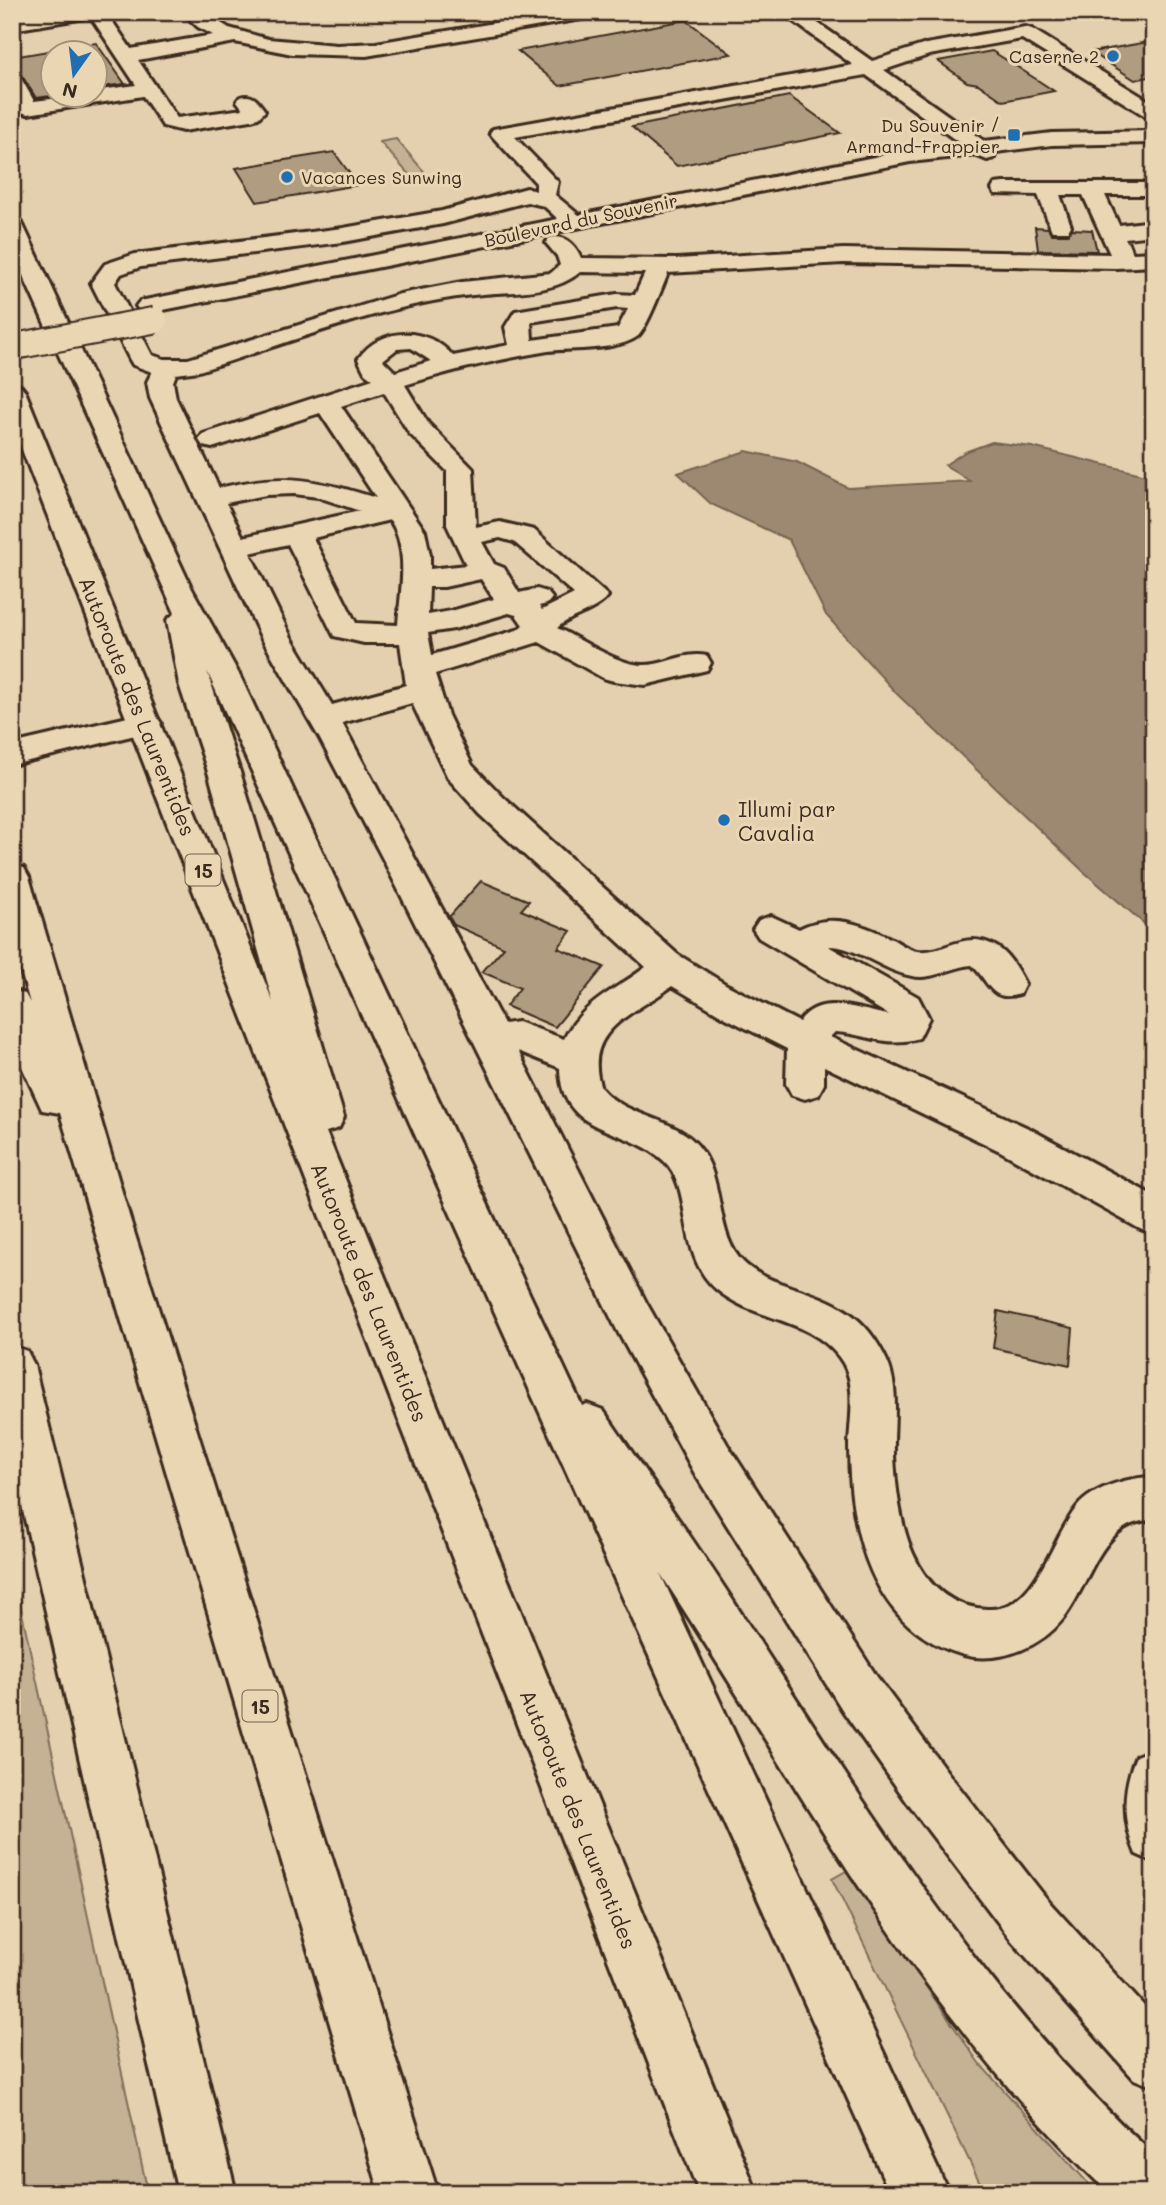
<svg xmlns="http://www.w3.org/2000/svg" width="1166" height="2205" font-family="Mali,sans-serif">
  <rect width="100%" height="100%" fill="#e4cfae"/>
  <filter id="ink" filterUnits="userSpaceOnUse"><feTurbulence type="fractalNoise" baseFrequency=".0143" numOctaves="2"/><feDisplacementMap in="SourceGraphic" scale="14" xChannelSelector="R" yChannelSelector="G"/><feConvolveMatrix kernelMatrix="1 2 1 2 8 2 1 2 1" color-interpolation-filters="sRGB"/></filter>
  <g filter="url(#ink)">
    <g fill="#c5b194" stroke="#806e59" stroke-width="2">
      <polygon points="396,139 428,176 411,177 380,142"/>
      <polygon points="12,1567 148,2193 12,2193"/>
      <polygon points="846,1871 979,2063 1097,2193 985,2193 832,1879"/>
    </g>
    <polygon fill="#9d8971" stroke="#766350" stroke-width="2" points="992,442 1032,447 1154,477 1154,932 1083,871 897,694 826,615 789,540 711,504 678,473 746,451 797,462 848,488 970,481 945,465 965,452"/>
    <g fill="#b09c81" stroke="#3b2a1e" stroke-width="2">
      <polygon points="686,20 731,54 560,86 518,51"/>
      <polygon points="1154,41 1154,76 1135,80 1091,52"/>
      <polygon points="96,43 125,84 94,88 94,52 52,52 52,94 67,94 36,98 12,60 12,57"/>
      <polygon points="992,51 1019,68 1054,91 1003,101 978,84 967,82 938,61"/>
      <polygon points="789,96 840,133 677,166 632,127"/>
      <polygon points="334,152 358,185 257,202 236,168"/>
      <polygon points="1035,227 1048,228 1052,234 1068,234 1072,229 1092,230 1097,251 1038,250"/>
      <polygon points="481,881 529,901 521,910 571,931 558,948 604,967 555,1027 506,1006 520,988 482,972 504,947 454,925 449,917"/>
      <polygon points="998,1311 1073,1328 1070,1365 993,1348"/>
    </g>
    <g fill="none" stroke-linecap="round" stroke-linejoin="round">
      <defs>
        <g id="minor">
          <path d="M51 12H106L131 49 213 35 198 27 182 12H203L229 28 268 39 337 45 376 43 560 12H602L593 17 366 56 292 54 235 42 138 60 177 118 243 109 237 101 240 97C253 93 258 101 265 111L258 118 251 120 183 131 163 126 143 96 28 114 21 112 12 97V73L19 75 34 101 94 94V91L136 85 91 17 12 30V18Z"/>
          <path d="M781 12H802L872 61 926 44 1025 27 1032 29 1154 104V119L1147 117 1022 39 929 55 884 70 984 141 1052 133 1154 131V143L1052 145 996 152 994 158 987 160 975 155 910 162 148 313 140 311 136 306 140 301 558 219 544 206 527 202 443 224 343 242 141 267 121 274 115 283 152 355 164 359H188L400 294 462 282 551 273 560 265 557 256 546 243 549 238C564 234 575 244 581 258L677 259 843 249 1110 254 1083 195H1060L1071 226 1068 231H1052L1038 195 995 194 992 189 995 184 1003 183H1154V195H1105L1119 225 1154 221V235L1125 238 1133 253 1154 252V266L1116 268 843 263 668 273C663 286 646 329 638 336 619 351 572 348 548 351 500 359 451 370 405 385L428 423 473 469 476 527 500 522 534 530 608 596C597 611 571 615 557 628 581 639 616 664 642 665 664 666 684 651 707 656L711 663 707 670 645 685 614 681 603 678 539 642 435 674 448 715 472 765 504 798 677 954 727 985 799 1022C820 991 860 1011 889 1015L759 938 753 929 759 920 771 916 799 929C831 912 862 924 892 939 899 943 909 950 917 951 946 954 964 929 995 946 1009 953 1018 971 1025 984L1020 994C990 1003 990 982 972 965 952 966 932 981 912 976 882 971 858 946 828 946L918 997 929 1018 919 1038C886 1048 867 1034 835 1032L830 1037 1028 1128 1154 1196V1234L1140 1229 1000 1151 824 1066V1084L818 1095 805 1099 792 1095 786 1084 787 1049 726 1018 672 986C635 1014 581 1029 601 1088 627 1120 678 1115 702 1151 725 1184 715 1236 744 1263 757 1275 774 1281 791 1287 837 1302 865 1314 887 1361 900 1390 893 1424 894 1455 897 1517 911 1605 987 1609 1036 1612 1052 1537 1077 1507 1093 1487 1129 1477 1154 1477V1520C1100 1519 1091 1584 1063 1619 1052 1633 1038 1643 1021 1650 1003 1657 983 1660 964 1655 871 1629 849 1530 849 1445 850 1417 858 1381 839 1357 809 1317 753 1321 716 1289 675 1253 695 1189 663 1160 625 1125 561 1137 560 1068L518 1051 647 1304 727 1444 877 1677 948 1773 1050 1903 1154 2017V2087L1134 2079 1012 1941 912 1809 843 1711 695 1474 617 1330 384 861 320 739 261 637 150 398 147 382 152 372 133 365 130 360 91 283 105 264 135 254 343 228 442 211 527 188 536 191V183L493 137 490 133 493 129 853 65ZM866 75 961 144 910 150 579 215 555 195 558 182 515 137ZM580 272 645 273 635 295 617 294 515 311 505 327 509 345 453 356C427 326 381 326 358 359L365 373 373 379 203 434 199 440 203 446 212 448 320 413 376 498C313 479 285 472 219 488L176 398 173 382 176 374 199 371C289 343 389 302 483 294 516 291 554 294 580 272ZM617 308 628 309 618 328 532 340 531 322ZM411 348 431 361 395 372 383 360 397 349ZM384 392 409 433 447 471V525L466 565 430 569V555L425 531 341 406ZM294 494 318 497 360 511 243 537 226 503 266 495ZM390 520C410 550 400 591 398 625L356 623 313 538ZM500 538 514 542 574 594 542 610 539 606 547 604 552 598 547 592 537 589 519 593 504 568 494 564 482 542ZM288 544 334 636 364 643H400L406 685 332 705 291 637 250 553ZM481 579 494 599 451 611 428 615 429 587H444ZM509 613 516 615 523 625 517 630 432 655 428 633 454 629ZM412 703 448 778 480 814 646 967C614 991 583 1002 564 1039L518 1022 504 1024 342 723Z"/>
          <polygon points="145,713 156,716 161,723 156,730 12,765 12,744"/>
          <path d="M1154 1749V1862L1136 1854C1122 1821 1122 1789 1136 1756Z"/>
        </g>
        <g id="highway">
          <path d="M12 218 20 220 23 225 192 589 240 676 582 1406 587 1404 603 1410C651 1481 702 1551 748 1624 871 1814 986 2001 1154 2155V2193H1109C918 2013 801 1789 660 1573L949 2193H890L207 671 241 775 344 1117 339 1128 326 1132 757 2193H699L12 424V383L21 386 25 391 273 1002 209 775 179 684 167 620 175 613 12 251Z"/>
          <polygon points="12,865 24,868 29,877 130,1219 438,2193 380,2193 60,1113 42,1110 12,1045 12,990 25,994 30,1003 12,940"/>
          <polygon points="12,1346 27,1351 34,1365 236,2193 178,2193 12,1462"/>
        </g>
      </defs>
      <use href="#minor" stroke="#3b2a1e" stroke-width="6"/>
      <use href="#highway" stroke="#3b2a1e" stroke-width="6"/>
      <use href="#minor" fill="#ebd6b4" fill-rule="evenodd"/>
      <use href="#highway" fill="#ebd6b4" fill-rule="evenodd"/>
      <defs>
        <polyline id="minor-bridge" points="12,347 155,320"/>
      </defs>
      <use href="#minor-bridge" stroke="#3b2a1e" stroke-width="29" stroke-linecap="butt"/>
      <use href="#minor-bridge" stroke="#ebd6b4" stroke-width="25"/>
    </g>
  </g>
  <g fill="#1f6fb2" stroke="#ebd6b4" stroke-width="2.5">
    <circle cx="1113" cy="56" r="7"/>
    <rect x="1007" y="128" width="14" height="14" rx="3.5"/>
    <circle cx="287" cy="177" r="7"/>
    <circle cx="724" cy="820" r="7"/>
  </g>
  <g text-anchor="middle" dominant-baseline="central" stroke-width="6" stroke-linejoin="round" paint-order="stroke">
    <g font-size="18" fill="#3b2a1e" stroke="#ebd6b4" text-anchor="end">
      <text x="1099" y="56">Caserne 2</text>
      <text x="1000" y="125">Du Souvenir /<tspan x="1000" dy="21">Armand-Frappier</tspan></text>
      <text x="301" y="177" text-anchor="start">Vacances Sunwing</text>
    </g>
    <g font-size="18" fill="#3b2a1e" stroke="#ebd6b4">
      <text transform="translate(581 220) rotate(-12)">Boulevard du Souvenir</text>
    </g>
    <g fill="#ebd6b4" stroke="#705e4b" stroke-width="2">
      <rect x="185.5" y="854.5" width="35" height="31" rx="5"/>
      <rect x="242.5" y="1690.5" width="35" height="31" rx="5"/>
    </g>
    <g font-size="19" font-weight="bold" fill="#3b2a1e">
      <text x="203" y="870">15</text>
      <text x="260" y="1706">15</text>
    </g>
    <g font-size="21" fill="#3b2a1e" stroke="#ebd6b4">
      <text transform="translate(138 706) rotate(68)">Autoroute des Laurentides</text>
      <text transform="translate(370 1292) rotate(68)">Autoroute des Laurentides</text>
      <text transform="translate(579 1819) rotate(68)">Autoroute des Laurentides</text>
    </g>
    <g font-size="21" fill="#3b2a1e" stroke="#ebd6b4" text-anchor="start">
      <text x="738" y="808">Illumi par<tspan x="738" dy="24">Cavalia</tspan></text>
    </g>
  </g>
  <rect width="1166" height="2205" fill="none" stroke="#ebd6b4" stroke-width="42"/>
  <rect x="21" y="21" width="1124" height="2163" fill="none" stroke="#3b2a1e" stroke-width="2.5" filter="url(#ink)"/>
  <g transform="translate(74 74) rotate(194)"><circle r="33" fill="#ebd6b4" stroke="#a59178" stroke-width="2"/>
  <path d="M0-5L12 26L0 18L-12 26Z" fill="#1f6fb2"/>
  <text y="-10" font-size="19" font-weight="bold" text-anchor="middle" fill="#3b2a1e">N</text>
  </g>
</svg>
